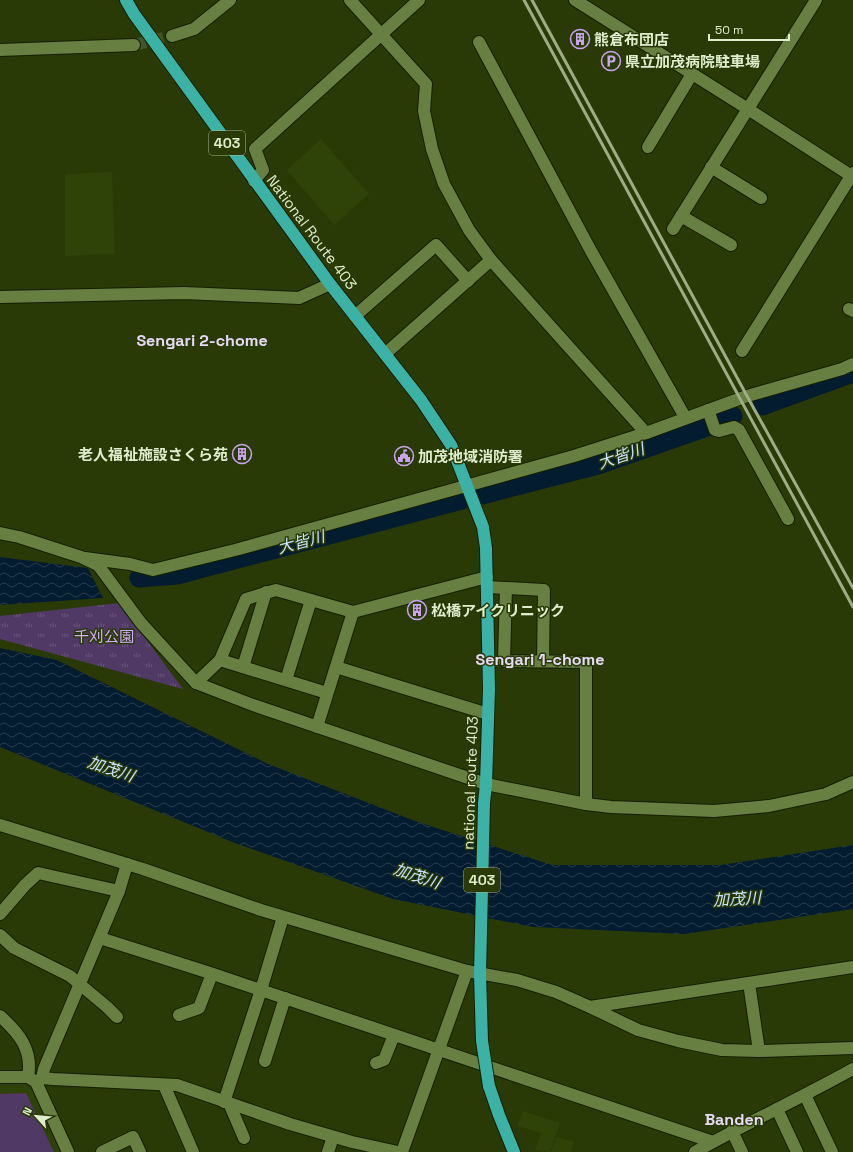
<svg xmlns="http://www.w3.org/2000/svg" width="853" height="1152" font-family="'Space Grotesk','Noto Sans JP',sans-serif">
  <defs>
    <pattern id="park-tufts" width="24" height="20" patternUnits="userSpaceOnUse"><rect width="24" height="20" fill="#503965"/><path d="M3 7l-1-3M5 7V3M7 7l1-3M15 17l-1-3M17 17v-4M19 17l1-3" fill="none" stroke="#69567a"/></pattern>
    <pattern id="water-waves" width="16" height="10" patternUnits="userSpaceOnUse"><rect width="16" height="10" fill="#041c30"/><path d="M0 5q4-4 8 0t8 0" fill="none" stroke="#283d4d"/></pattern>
  </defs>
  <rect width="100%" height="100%" fill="#293a07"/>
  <g fill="#2f4207">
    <polygon points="321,139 369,194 334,225 287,170"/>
    <polygon points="112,172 115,254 65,256 65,174"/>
    <polygon points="0,1082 30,1084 62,1152 0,1152"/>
    <polygon points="523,1111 560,1123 550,1152 535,1150 541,1133 517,1126"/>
    <polygon points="556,1137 574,1142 571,1152 551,1152"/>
  </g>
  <polygon fill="url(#park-tufts)" points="119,603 183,689 0,639 0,616"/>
  <polygon fill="#503965" points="26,1093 54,1152 0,1152 0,1094"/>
  <g fill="url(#water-waves)">
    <polygon points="0,557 88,568 103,598 0,605"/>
    <polygon points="0,648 57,660 268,764 415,821 552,865 721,865 853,845 853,909 684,934 533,927 393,899 235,843 0,747"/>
  </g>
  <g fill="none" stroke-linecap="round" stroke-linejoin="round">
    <g stroke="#041c30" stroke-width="19">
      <polyline points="762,406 853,373"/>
      <polyline points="482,495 598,465 710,426 733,416"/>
      <polyline points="139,578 177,575 462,500"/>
    </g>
    <polyline stroke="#445524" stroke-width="12" stroke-dasharray="12 6" stroke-linecap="butt" points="134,45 172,36"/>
    <defs>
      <g id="street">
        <polyline points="350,0 426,84 424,111 432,149 444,184 469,230 491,260 646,433"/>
        <polyline points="172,36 194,29 230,0"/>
        <polyline points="479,42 591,251 685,417"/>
        <polyline points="0,50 134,45"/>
        <polyline points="648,147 692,74"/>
        <polyline points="711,167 761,198"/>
        <polyline points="254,181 263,170 255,149 419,0"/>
        <polyline points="681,216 731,245"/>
        <polyline points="673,229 816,0"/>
        <polyline points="849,309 853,311"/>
        <polyline points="355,316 436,245 468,281"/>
        <polyline points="742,351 853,173"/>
        <polyline points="385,354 491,260"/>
        <polyline points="708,410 715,430 719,431 734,427 739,430 788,519"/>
        <polyline points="85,558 130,564 153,570 235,550 574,456 646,433 747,396 842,369 853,364"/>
        <polyline points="487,587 544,590 543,661"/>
        <polyline points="506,588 504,661 586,662 586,804"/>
        <polyline points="220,660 327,693"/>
        <polyline points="243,667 266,592"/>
        <polyline points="336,667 488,714"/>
        <polyline points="286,680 311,600"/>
        <polyline points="196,683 220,660 246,599 276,590 353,612 487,577"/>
        <polyline points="317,727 353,612"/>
        <polyline points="486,784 586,804 611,807 714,811 769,806 826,794 853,782"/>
        <polyline points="0,914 25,885 38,873 119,891"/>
        <polyline points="0,935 14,948 70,976 107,1007 117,1017"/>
        <polyline points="100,938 210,973 713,1142"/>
        <polyline points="749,983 759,1051"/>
        <polyline points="590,1007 853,967"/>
        <polyline points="179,1015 199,1008 212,974"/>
        <path d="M0 1016C19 1033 33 1050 28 1077"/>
        <polyline points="265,1061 285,998"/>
        <polyline points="376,1063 384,1060 394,1035"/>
        <polyline points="0,1077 28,1077 36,1082 68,1152"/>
        <polyline points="42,1078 44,1069 119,891 127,864"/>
        <polyline points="36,1082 42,1078 53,1079 177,1085 290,1124 352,1142 398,1152"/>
        <polyline points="164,1085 193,1152"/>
        <polyline points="805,1095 832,1152"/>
        <polyline points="224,1102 261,990 283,917"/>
        <polyline points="229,1103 244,1138"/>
        <polyline points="777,1109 797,1152"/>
        <polyline points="732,1131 742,1152"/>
        <polyline points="102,1152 133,1137 140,1152"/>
        <polyline points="328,1152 333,1137"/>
        <polyline points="402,1152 467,971"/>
        <path d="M695 1152C747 1123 801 1098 853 1069"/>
      </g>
      <g id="secondary">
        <polyline points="575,0 748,109 853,177"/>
        <polyline points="0,297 184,293 299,298 330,284"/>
        <polyline points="0,533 19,537 81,557 98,565 141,623 196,683 253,705 486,784"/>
        <polyline points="0,825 143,869 261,910 467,971 517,980 556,992 590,1007 638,1030 678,1041 722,1050 759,1051 853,1048"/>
      </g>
      <g id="highway">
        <polyline points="126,0 134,14 330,284 421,400 451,445 483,527 486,548 489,689 486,784 484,803 480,974 482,1041"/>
        <polyline points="489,1086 499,1115 514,1152"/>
      </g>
    </defs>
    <use href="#street" stroke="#141f00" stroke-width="14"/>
    <use href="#secondary" stroke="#141f00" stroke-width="14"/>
    <use href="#highway" stroke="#141f00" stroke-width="14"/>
    <use href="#street" stroke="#677f40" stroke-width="12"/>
    <use href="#secondary" stroke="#677f40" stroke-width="12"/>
    <use href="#highway" stroke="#3cb2a7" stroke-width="12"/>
    <g stroke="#9dad85" stroke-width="3">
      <polyline points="524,0 853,607"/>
      <polyline points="532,0 747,396 853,588"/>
    </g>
    <defs>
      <polyline id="highway-bridge" points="482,1041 489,1086"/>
    </defs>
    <use href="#highway-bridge" stroke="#141f00" stroke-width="14" stroke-linecap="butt"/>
    <use href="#highway-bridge" stroke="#3cb2a7" stroke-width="12"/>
  </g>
  <defs>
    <symbol id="building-ring" viewBox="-11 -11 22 22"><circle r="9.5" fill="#293a07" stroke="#c9a5ee" stroke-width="1.5"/><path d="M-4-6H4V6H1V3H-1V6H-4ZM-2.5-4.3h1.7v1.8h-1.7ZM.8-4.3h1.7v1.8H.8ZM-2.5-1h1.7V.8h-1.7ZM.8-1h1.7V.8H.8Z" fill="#c9a5ee"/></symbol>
    <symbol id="parking-ring" viewBox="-11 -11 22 22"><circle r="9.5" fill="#293a07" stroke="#c9a5ee" stroke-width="1.5"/><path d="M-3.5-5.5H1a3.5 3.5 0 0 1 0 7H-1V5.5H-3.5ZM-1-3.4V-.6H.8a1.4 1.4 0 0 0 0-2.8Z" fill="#c9a5ee"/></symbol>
    <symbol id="civic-ring" viewBox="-11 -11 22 22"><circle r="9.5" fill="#293a07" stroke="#c9a5ee" stroke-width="1.5"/><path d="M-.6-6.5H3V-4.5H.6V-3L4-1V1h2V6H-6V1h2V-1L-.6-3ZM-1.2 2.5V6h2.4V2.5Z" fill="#c9a5ee"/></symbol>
  </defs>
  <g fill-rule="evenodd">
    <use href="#building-ring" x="569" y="28" width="22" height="22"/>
    <use href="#parking-ring" x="600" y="50" width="22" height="22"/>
    <use href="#building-ring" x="231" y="443" width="22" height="22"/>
    <use href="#civic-ring" x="393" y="445" width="22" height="22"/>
    <use href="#building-ring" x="406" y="599" width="22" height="22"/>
  </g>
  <g text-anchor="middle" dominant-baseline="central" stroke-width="3" stroke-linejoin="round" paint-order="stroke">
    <g fill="#293a07" stroke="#a8b790" stroke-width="1">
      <rect x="209" y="131" width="36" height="24" rx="3"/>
      <rect x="464" y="868" width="36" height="24" rx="3"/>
    </g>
    <g font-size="14" font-weight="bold" fill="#deedcb">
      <text x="227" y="143">403</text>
      <text x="482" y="880">403</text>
    </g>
    <g font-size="15" font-weight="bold" fill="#deedcb" stroke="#293a07" text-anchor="start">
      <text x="594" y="39">熊倉布団店</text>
      <text x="625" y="61">県立加茂病院駐車場</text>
      <text x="228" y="454" text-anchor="end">老人福祉施設さくら苑</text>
      <text x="418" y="456">加茂地域消防署</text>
      <text x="431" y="610">松橋アイクリニック</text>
    </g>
    <g font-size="15" fill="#deedcb" stroke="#293a07">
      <text transform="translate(312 232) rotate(53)">National Route 403</text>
      <text transform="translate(470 783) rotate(-88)">national route 403</text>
    </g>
    <g font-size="15" fill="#d3adfa" stroke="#293a07">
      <text x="104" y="636">千刈公園</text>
    </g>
    <g font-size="16" font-weight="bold" fill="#e6d9f5" stroke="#293a07">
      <text x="202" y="340">Sengari 2-chome</text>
      <text x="540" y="659">Sengari 1-chome</text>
      <text x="734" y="1119">Banden</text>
    </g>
    <g font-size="16" font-style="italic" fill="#c7e2fc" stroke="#293a07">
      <text transform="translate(621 456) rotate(-19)">大皆川</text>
      <text transform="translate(301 542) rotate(-15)">大皆川</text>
      <text transform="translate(111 769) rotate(19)">加茂川</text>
      <text transform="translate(417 876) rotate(19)">加茂川</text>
      <text transform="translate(737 899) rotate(-3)">加茂川</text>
    </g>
  </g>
  <g transform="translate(36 1116) rotate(297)" stroke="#293a07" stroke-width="3" paint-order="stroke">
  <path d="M0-3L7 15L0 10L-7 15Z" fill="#deedcb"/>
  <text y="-6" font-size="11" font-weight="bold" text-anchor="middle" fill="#deedcb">N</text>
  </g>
  <path d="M709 34v6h80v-6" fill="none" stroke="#deedcb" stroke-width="2"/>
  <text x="715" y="34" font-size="12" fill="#deedcb" stroke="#293a07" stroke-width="3" paint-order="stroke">50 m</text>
</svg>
